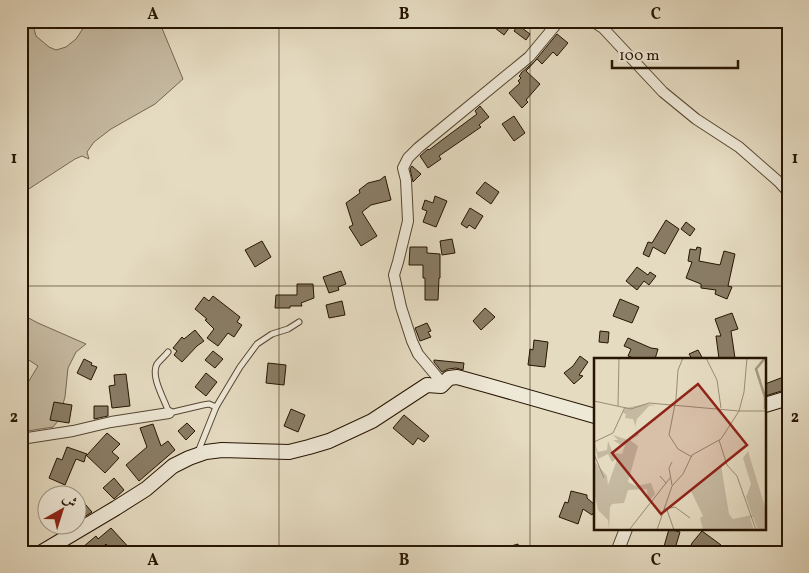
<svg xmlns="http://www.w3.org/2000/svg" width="809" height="573" font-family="Vollkorn,Amiri,serif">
  <rect width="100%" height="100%" fill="#e5dbc1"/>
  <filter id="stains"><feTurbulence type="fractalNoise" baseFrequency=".004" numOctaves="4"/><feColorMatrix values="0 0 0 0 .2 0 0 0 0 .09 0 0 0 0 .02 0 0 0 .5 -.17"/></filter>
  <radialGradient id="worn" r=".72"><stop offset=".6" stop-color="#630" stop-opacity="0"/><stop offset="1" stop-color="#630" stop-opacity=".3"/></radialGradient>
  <g fill="#c5b9a1" stroke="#766752">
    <polygon points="21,21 32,21 36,36 49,47 56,50 66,47 76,39 84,27 86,21 159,21 183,79 155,104 111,129 94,142 87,152 89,159 82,156 75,159 21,194 21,46 24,43 21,43"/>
    <polygon points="21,314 38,323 86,344 76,352 68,368 65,397 58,421 53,427 21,432 21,394 38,366 21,355"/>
  </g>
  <g fill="#897c65" stroke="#261502">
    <polygon points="486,21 508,21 512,24 504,35"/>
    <polygon points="518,25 530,34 526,40 514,31"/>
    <polygon points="557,34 568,43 557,56 553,52 542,64 537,59 526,71 540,84 526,100 528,102 522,108 509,93 520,83 518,81 521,78 519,76 521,74 521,73 534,62"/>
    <polygon points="480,106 489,117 479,125 481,127 439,156 441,159 428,168 420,156 428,149 429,150 442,140 477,114 475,111"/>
    <polygon points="514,116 525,133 514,141 502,124"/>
    <polygon points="412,166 421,174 413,182 410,169"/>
    <polygon points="385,176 391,200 371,205 362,212 377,236 361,246 349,227 353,225 346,203 360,193 359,190 368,183 380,180"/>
    <polygon points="485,182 499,192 491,204 476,193"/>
    <polygon points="435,196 447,201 436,227 423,222 427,211 422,209 425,200 433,203"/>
    <polygon points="470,208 483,216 475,229 469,225 467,228 461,224"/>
    <polygon points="666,220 679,229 665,254 653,247 649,257 643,254 648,242 652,243"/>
    <polygon points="686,222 695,229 690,236 681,229"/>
    <polygon points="452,239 455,253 442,255 440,241"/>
    <polygon points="262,241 271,257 255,267 245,250"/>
    <polygon points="410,247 427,247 427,253 440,254 440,278 439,278 438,300 425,300 425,278 423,278 423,265 409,265"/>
    <polygon points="697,247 701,248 699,261 720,265 724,251 735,254 728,286 732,287 727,299 715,294 716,290 701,288 701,284 686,278 692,262 688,261 690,249 696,250"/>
    <polygon points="637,267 648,275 650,272 656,276 649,285 644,281 637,290 626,281"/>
    <polygon points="341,271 346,284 338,287 339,290 329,293 323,277"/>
    <polygon points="297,284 313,284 314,298 301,303 302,306 290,306 290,308 275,308 276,295 297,295"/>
    <polygon points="213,296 240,317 237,322 242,325 234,337 228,333 218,346 207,338 214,329 205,320 207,319 195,309 204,297 209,301"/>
    <polygon points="620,299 639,307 632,323 613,316"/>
    <polygon points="342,301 345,315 329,318 326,305"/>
    <polygon points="485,308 495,317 481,330 473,321"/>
    <polygon points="732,313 738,329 731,331 735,358 719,359 716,336 721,336 715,319"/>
    <polygon points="427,323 431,331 428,332 431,337 420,341 415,328"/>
    <polygon points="195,330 204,341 197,346 182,362 174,355 177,351 173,348 182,337 184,339"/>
    <polygon points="600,331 609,332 608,343 599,342"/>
    <polygon points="628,338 651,348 658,349 655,359 636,359 628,356 631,349 624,346"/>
    <polygon points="534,340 548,342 545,367 528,365 530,349 533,350"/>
    <polygon points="698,350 703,359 692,359 689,354"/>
    <polygon points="213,351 223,359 215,368 205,360"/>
    <polygon points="580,356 588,362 579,375 583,376 574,384 564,373 573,366"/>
    <polygon points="84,359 92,363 91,365 97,367 91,380 77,373"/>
    <polygon points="434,360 464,363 463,370 456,368 448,369 442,372 434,362"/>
    <polygon points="268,363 286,365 284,385 266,383"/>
    <polygon points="206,373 217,382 206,396 195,387"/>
    <polygon points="126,374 130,406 112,408 109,386 115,385 114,375"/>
    <polygon points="786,376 788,382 788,389 765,396 765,384"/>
    <polygon points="54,402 72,405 69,423 50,420"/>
    <polygon points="94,406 108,406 108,416 94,419"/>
    <polygon points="291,409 305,415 298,432 284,426"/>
    <polygon points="404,415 429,436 424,442 418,438 413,445 393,428"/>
    <polygon points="187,423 195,431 186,440 178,431"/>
    <polygon points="153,424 161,446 168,441 175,450 139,481 126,465 147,447 140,428"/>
    <polygon points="107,433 120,444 112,452 119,458 105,473 86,455 84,462 76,459 65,485 49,478 57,458 62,460 67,447 87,454 87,455"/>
    <polygon points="114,478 124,490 114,499 103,488"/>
    <polygon points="571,491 587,495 587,498 595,505 595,510 592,515 583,509 578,524 559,517 565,502 568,503"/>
    <polygon points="78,496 92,512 78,521"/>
    <polygon points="111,528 133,552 113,552 106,544 97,552 77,552 96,536 98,539"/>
    <polygon points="669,529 680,532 674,552 663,550"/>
    <polygon points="702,531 721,545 716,552 688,552 692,543"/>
    <polygon points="518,544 520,552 498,552 497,550"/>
  </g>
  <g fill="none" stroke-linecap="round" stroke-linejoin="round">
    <defs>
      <g id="service">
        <path d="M168 352C165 356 160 360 157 364 150 377 165 400 169 413L203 405 209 404 216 407"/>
        <polyline points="198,452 216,407 240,367 257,344 272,334 288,329 299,322"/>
      </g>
      <g id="minor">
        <polyline points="592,21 603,28 663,92 696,119 739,147 779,182 788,192"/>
        <polyline points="441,386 438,378 418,354 412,341 401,307 394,275 398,262 408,221 406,180 403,168 408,158 418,148 529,57 559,21"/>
        <polyline points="21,439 73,431 111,422 169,413"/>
      </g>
      <polyline id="tertiary" points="617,552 626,529"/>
      <g id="secondary">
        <polyline points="765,405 788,398"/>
        <polyline points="42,552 116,508 146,489 173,466 189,458 206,452 222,450 289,452 309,447 329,441 372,421 427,385 441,386 449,378 457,377 486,385 595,416"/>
      </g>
    </defs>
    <use href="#service" stroke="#564632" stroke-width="7"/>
    <use href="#minor" stroke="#564632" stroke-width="12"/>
    <use href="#tertiary" stroke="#564632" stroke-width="14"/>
    <use href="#secondary" stroke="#261502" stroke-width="16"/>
    <use href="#service" stroke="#eee8d7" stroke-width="5"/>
    <use href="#minor" stroke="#eee8d7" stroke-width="10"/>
    <use href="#tertiary" stroke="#eee8d7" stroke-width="12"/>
    <use href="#secondary" stroke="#eee8d7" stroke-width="14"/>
  </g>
  <path fill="none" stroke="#261502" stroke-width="1" stroke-opacity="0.55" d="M279 21V552M530 21V552M21 286H788"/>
  <g transform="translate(594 358)">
    <rect width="172" height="172" fill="#e5dbc1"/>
    <path d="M51 46 62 47 55 48 43 61 41 69 45 77 36 82 44 88 34 124 42 128 57 125 61 136 54 144 53 131 34 132 30 145 18 146 16 149 15 172 14 162 4 152 0 134V103L13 118 14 127 24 99 18 104 14 96 4 101 0 84 4 94 13 92 14 83 19 95 28 96 31 87 25 86 19 82H24L19 77 34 82 43 74 39 61 31 60 32 56 29 55 31 50ZM154 93 172 152V172H164L159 159 156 160 160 172H109L106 160 109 158 97 133 127 107 135 156 139 161 158 157 152 139 157 126 149 100Z" fill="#c5b9a1"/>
    <path fill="none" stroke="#a49880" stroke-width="2.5" d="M171 0 162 11 171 39V51"/>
    <path fill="none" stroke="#998c75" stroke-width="1" d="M89 0 84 12 82 41 75 77 84 91 98 99M112 0 123 22 127 50M0 43 37 51 55 45 145 53 150 34 153 0M24 48 25 0M125 82 133 107 143 118 162 172M0 84 19 75 31 49M0 96 10 120M78 104 75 110 78 127M66 118 72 125 76 120M70 151 81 149 96 160M73 152 80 172M35 172 72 125M63 172 78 128 89 116 98 97 127 81 145 53H173"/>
    <path fill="#8f2418" fill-opacity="0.15" stroke="#8f2418" stroke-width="2.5" d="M104 26 153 87 67 156 18 95Z"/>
    <rect width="172" height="172" fill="none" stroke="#261502" stroke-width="2.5"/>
  </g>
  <rect width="809" height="573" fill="none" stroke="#e5dbc1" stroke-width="55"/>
  <g transform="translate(62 510) rotate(39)"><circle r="24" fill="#eee8d7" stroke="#9e9482"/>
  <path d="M0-4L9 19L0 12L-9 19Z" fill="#8f2418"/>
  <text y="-8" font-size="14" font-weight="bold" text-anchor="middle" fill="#261502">ش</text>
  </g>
  <path d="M612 60v8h126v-8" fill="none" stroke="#261502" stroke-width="2.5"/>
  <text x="619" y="60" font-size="15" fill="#261502" stroke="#eee8d7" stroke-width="4" paint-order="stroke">100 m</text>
  <rect x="28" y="28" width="754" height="518" fill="none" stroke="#261502" stroke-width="2"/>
  <g font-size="16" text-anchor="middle" font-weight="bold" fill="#261502">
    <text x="153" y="19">A</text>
    <text x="404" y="19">B</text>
    <text x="656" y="19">C</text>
    <text x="14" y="163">1</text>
    <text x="795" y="163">1</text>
    <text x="14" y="422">2</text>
    <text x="795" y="422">2</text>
    <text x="153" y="565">A</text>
    <text x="404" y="565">B</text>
    <text x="656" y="565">C</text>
  </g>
  <rect width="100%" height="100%" filter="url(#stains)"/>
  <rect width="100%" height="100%" fill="url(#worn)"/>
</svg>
